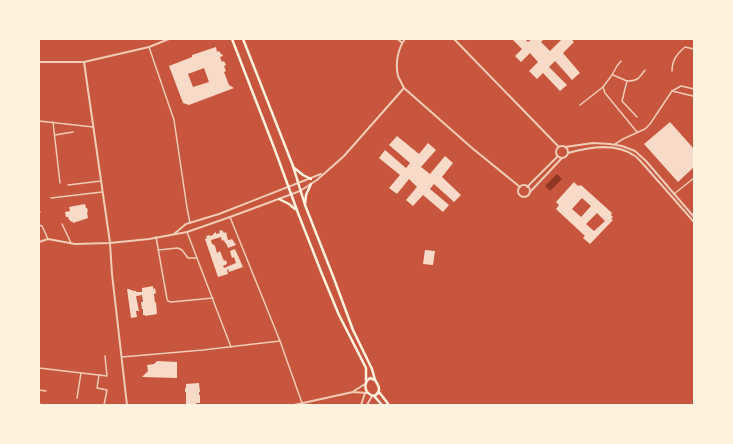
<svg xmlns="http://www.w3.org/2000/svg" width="733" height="444" font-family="'Alegreya Sans',sans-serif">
  <rect width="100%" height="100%" fill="#c8553d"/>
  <polygon fill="#8f3625" points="557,174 562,179 550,191 545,186"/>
  <g fill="#f7dbc8" fill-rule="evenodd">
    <polygon points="512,39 525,39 528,42 532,39 544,39 541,42 550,51 562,39 571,39 574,42 563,53 580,73 572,80 555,61 549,67 567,85 560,91 543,73 537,79 529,71 538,62 530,53 521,62 515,56 522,49"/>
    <path d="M216 47 217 52 219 51 221 54H222L223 56 220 57 222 62 224 61 226 65 224 66 226 71 224 72 229 85 234 88 189 105 183 103 169 66 192 57V55ZM204 68 209 82 193 87 188 74Z"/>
    <polygon points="670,122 694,149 694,167 678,182 644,144"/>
    <polygon points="397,136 419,154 428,143 436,150 421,167 430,174 445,156 453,163 442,177 461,195 454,202 434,184 430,189 449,205 443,212 423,195 413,206 406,200 417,187 409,179 397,194 389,188 400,175 379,158 385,150 406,168 410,163 389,145"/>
    <path d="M574 182 578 186 579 185 580 186 581 185 612 213 611 215 613 217 611 219 613 220 590 244 583 238 585 236 556 209 559 205 556 202ZM582 198 591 206 581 217 572 209ZM597 213 605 221 594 231 586 224Z"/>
    <polygon points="85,204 86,208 87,208 88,212 87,212 88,218 73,223 72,221 71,222 70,220 69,220 68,217 66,217 65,212 70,211 69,207"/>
    <polygon points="222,230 224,233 226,232 228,240 229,240 232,239 236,245 228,248 226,243 225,243 224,240 222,241 221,237 211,240 212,244 213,244 215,246 217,253 220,251 224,261 226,260 227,264 223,266 224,268 236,263 234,257 232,258 230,251 235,249 243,267 229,272 228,269 227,270 228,274 218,277 205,239 207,238 206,236 210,235 210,236 213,235 213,234 216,232 216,234 220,233 219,231"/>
    <polygon points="425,250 435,251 433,265 423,264"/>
    <polygon points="153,286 153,289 155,288 156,293 154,294 155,303 156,302 157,314 145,316 145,315 143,315 143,309 142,309 141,302 143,302 142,295 136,296 139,311 136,311 137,317 131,318 127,289 130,289 130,290 132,290 133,291 136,291 136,292 142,292 142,288"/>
    <polygon points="157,361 177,362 177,378 142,377 148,371 147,365 154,364"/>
    <polygon points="199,383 200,392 199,392 199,395 200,395 200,403 196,403 196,405 189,405 189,404 186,404 186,392 185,392 185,388 186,388 186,384"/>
  </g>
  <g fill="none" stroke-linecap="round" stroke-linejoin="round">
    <g stroke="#f1ccb7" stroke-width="1.5">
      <polyline points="149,47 174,120 187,208 190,223"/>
      <polyline points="621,61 617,66 612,75 603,87 605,93 637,132"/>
      <path d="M672 71C672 60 677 54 685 47L694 49"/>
      <polyline points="613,75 627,81 622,101 637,117"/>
      <path d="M627 81C638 81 639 78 645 70"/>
      <polyline points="672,91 693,96"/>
      <polyline points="580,105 603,87"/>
      <polyline points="39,121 93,127"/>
      <polyline points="53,122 60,183"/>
      <polyline points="55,135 73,132"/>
      <polyline points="615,144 623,139 645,129 650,124 672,91 681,86 694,89"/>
      <polyline points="68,185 101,181"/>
      <polyline points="674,194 694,178"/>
      <polyline points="51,198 102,192"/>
      <polyline points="39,213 40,212"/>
      <polyline points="230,217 280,341 302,403"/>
      <polyline points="62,224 71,243"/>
      <polyline points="39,225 42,226 48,239"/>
      <polyline points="187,232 231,347"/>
      <polyline points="156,237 167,299 168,301 171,302 213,298"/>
      <polyline points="158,250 178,248 182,250 188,258 197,258"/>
      <polyline points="122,357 203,350 280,341"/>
      <polyline points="39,368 107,376 105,356"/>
      <polyline points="99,375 97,388 107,390 104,405"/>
      <polyline points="39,390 46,391"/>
      <polyline points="77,398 81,373"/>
      <polyline points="39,404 43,405"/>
    </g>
    <g stroke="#f1ccb7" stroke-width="2">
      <polyline points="398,39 402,43"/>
      <path d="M405 39C398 48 395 64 398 76 400 80 402 84 404 88L472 148 520 187"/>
      <polyline points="454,39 559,147"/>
      <polyline points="39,62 84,62 149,47 169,39"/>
      <polyline points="84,62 110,243 112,274 127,405"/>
      <circle cx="562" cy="152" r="6"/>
      <polyline points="565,147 593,143 610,144 622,146 635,151 646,161 694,217"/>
      <path d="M568 153C589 147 616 142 635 156 638 158 641 162 644 165L694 222"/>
      <circle cx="524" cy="191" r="6"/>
      <polyline points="527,187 558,156"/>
      <polyline points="530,192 562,158"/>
      <polyline points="174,234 186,224 219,214 321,174"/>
      <polyline points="39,242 48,239 75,244 110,243 149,239 187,232 230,217 300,191 317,180 344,156 404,88"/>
      <polyline points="354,391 365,384"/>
      <polyline points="294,405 353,392 367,393"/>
      <polyline points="361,405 365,393"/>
      <polyline points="367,405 372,396"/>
    </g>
    <g stroke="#fff3e0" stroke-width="2.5">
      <polyline points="232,39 275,150 298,213 322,274 339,315 366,368 366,381"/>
      <polyline points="243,39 293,166 305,205 333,276 353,330 372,369 375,380"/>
      <polyline points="293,167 303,175 311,179"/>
      <polyline points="279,199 289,204 295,209"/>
      <polyline points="305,204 306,195 311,184"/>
      <path d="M370 378 375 380C379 386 382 392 374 396 365 394 362 384 370 378Z"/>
      <polyline points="379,392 389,405"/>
      <polyline points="375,397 382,405"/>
    </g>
  </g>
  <rect width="733" height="444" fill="none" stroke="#fff3e0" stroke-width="80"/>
</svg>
